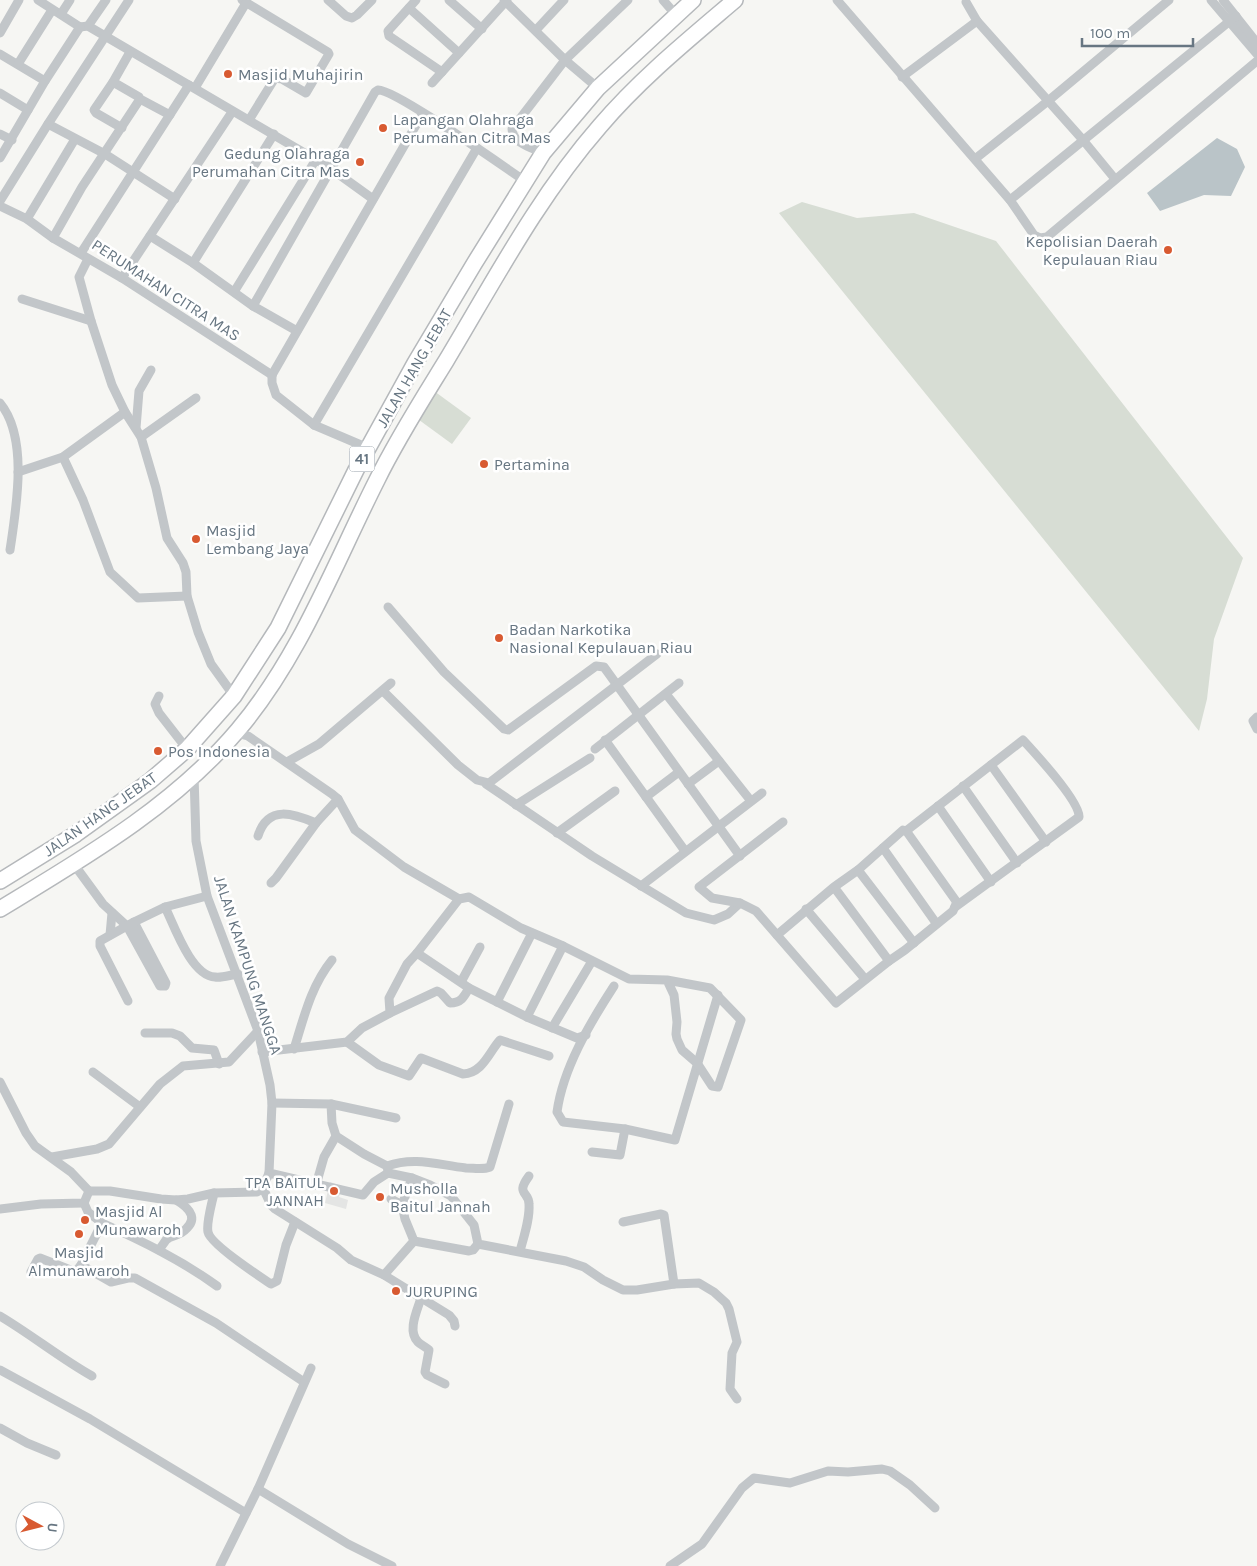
<svg xmlns="http://www.w3.org/2000/svg" width="1257" height="1566" font-family="Karla,sans-serif">
  <rect width="100%" height="100%" fill="#f6f6f3"/>
  <polygon fill="#e4e5e4" points="330,1182 342,1186 339,1197 348,1200 346,1209 325,1203"/>
  <g fill="#d7ddd4">
    <polygon points="802,202 857,218 914,213 996,241 1243,558 1214,639 1207,699 1199,731 779,213"/>
    <polygon points="434,391 471,418 452,444 415,417"/>
  </g>
  <polygon fill="#bac4c8" points="1217,138 1237,149 1245,167 1231,196 1204,195 1160,211 1147,193"/>
  <g fill="none" stroke-linecap="round" stroke-linejoin="round">
    <defs>
      <g id="trunk">
        <polyline points="0,881 76,834 150,781 187,749 234,696 278,628 356,470 415,363 474,264 543,153 598,88 693,0"/>
        <path d="M0 909C84 858 174 806 238 730 300 657 334 565 377 480 397 439 422 400 446 361 494 281 538 197 600 126 640 79 688 40 735 0"/>
      </g>
    </defs>
    <use href="#trunk" stroke="#b5b8bb" stroke-width="18"/>
    <g stroke="#c2c6c9" stroke-width="9">
      <polyline points="38,0 80,27"/>
      <polyline points="242,0 328,52 329,54 306,93 282,79 275,78 249,120"/>
      <polyline points="328,0 346,16 352,18 357,15 372,0"/>
      <polyline points="416,0 388,31 389,36 442,72"/>
      <polyline points="449,0 482,29"/>
      <polyline points="504,0 565,60 598,88"/>
      <polyline points="663,0 676,15"/>
      <polyline points="837,0 1010,200 1034,235 1040,238 1047,237 1257,61"/>
      <polyline points="1211,0 1257,54"/>
      <polyline points="1223,0 1257,43"/>
      <polyline points="966,2 977,21 1083,140 1115,179"/>
      <polyline points="409,8 459,53"/>
      <polyline points="61,14 70,0"/>
      <polyline points="88,26 106,0"/>
      <polyline points="80,27 88,26 330,168 373,199"/>
      <polyline points="536,30 564,0"/>
      <polyline points="0,33 19,0"/>
      <polyline points="0,54 45,81"/>
      <polyline points="18,64 52,10"/>
      <polyline points="902,77 977,21"/>
      <polyline points="113,82 139,97 140,99 170,115"/>
      <polyline points="432,83 507,0"/>
      <polyline points="195,88 246,3"/>
      <polyline points="0,93 28,110"/>
      <polyline points="48,124 105,154 175,199"/>
      <polyline points="122,128 96,113 94,110 113,82 130,52"/>
      <polyline points="0,134 12,140"/>
      <path d="M543 153C533 148 512 143 512 129L565 60 628 0"/>
      <polyline points="0,158 45,81 80,27"/>
      <polyline points="975,159 1048,101 1169,0"/>
      <polyline points="1010,200 1236,16"/>
      <polyline points="0,201 48,124 129,0"/>
      <polyline points="0,206 27,219 53,238 122,278 272,375"/>
      <polyline points="27,219 75,139"/>
      <polyline points="150,236 193,263 253,306 297,331"/>
      <polyline points="53,238 82,187 140,99"/>
      <polyline points="81,253 189,85"/>
      <polyline points="88,259 79,277 91,321 112,385 125,412 141,437 156,488 167,538 183,563 186,572 187,596 198,632 211,664 234,696"/>
      <polyline points="193,263 274,134"/>
      <polyline points="122,278 232,112"/>
      <polyline points="234,292 315,161"/>
      <polyline points="22,299 91,321"/>
      <path d="M253 306 375 92 378 90C395 89 504 167 525 181"/>
      <polyline points="272,375 423,113"/>
      <polyline points="272,375 272,383 276,395 314,425 368,448"/>
      <path d="M0 403C29 438 16 509 10 550"/>
      <polyline points="314,425 477,148"/>
      <polyline points="136,428 139,391 151,370"/>
      <polyline points="141,437 196,398"/>
      <polyline points="63,457 83,500 110,572 138,598 187,596"/>
      <polyline points="18,472 63,457 125,412"/>
      <polyline points="388,607 444,672 504,729 508,730 596,666 604,667 740,856"/>
      <polyline points="383,691 458,765 477,780 489,783 657,654"/>
      <polyline points="666,694 751,801"/>
      <polyline points="159,696 155,704 159,713 187,749"/>
      <polyline points="1257,717 1253,721 1257,729"/>
      <polyline points="236,733 248,736 332,794 338,799 355,830 404,867 459,899"/>
      <polyline points="605,740 685,851"/>
      <polyline points="595,749 679,683"/>
      <polyline points="287,762 319,744 391,683"/>
      <polyline points="991,765 1046,842"/>
      <polyline points="194,775 196,841 207,896 258,1031 270,1085 272,1103 269,1173 363,1195 374,1182 388,1173 412,1178 430,1185 451,1196 474,1225 478,1244 566,1261 584,1267 603,1280 623,1290 637,1290 674,1284 699,1283 714,1292 726,1303 729,1309 737,1342 732,1353 730,1389 737,1399"/>
      <polyline points="486,784 592,856 686,913 714,920 728,914 740,903"/>
      <polyline points="688,784 719,761"/>
      <polyline points="963,786 1017,863"/>
      <polyline points="646,797 679,772"/>
      <polyline points="516,805 590,758"/>
      <polyline points="938,806 991,882"/>
      <polyline points="783,822 699,887 712,898 740,903 756,911 836,1003 889,961"/>
      <path d="M906 831 1023 740C1035 753 1080 802 1079 817L955 907"/>
      <polyline points="557,833 615,791"/>
      <path d="M258 836C268 804 294 814 316 823"/>
      <polyline points="883,848 936,923"/>
      <polyline points="73,863 103,904 127,926 160,986 165,986 166,983 134,922"/>
      <polyline points="858,870 914,943"/>
      <polyline points="271,883 276,878 316,823 338,799"/>
      <polyline points="641,886 762,793"/>
      <path d="M165 907C174 925 191 976 215 977 222 978 230 975 238 974"/>
      <polyline points="806,909 865,979"/>
      <polyline points="110,935 112,913"/>
      <polyline points="777,935 834,887 889,961 905,950 953,911 956,904 956,901 907,832 903,830 858,870 834,887"/>
      <polyline points="461,982 480,947"/>
      <path d="M614 986C590 1023 563 1068 557 1112L563 1122 625 1129 675 1140 718 995"/>
      <polyline points="128,1001 100,946 100,941 134,922 165,907 207,896"/>
      <polyline points="497,1002 532,933"/>
      <path d="M390 1013 437 991 441 993 450 1003C461 1003 464 997 469 988"/>
      <polyline points="527,1017 563,946"/>
      <polyline points="552,1028 592,961"/>
      <polyline points="145,1033 172,1033 180,1036 192,1048 214,1050 219,1064"/>
      <polyline points="586,1035 577,1038 527,1017 469,988 417,953 459,899 469,897 521,928 563,946 629,979 667,980 710,988 741,1020 718,1087 712,1086 697,1063 682,1050 677,1039 676,1034 677,1022 674,995 667,980"/>
      <path d="M347 1042 379 1065 409 1076 421 1058 463 1074C483 1073 489 1052 500 1040L549 1056"/>
      <path d="M294 1049C304 1017 311 986 332 960"/>
      <polyline points="262,1052 347,1042 362,1028 390,1013 389,998 407,964 417,953"/>
      <polyline points="93,1072 140,1107"/>
      <polyline points="0,1082 26,1133 35,1146 71,1172 89,1191 84,1203 41,1204 0,1209"/>
      <polyline points="272,1103 331,1104 332,1123 336,1136 324,1157 316,1185"/>
      <polyline points="331,1104 396,1118"/>
      <polyline points="336,1136 364,1154 387,1166 388,1171"/>
      <polyline points="592,1152 620,1155 625,1129"/>
      <polyline points="52,1157 97,1149 109,1144 160,1084 183,1066 229,1062 258,1031"/>
      <path d="M387 1166C415 1156 438 1165 466 1168 474 1168 483 1170 490 1167L509 1104"/>
      <polyline points="263,1188 271,1205 275,1209 337,1248 351,1260 384,1275 449,1315 454,1321 455,1326"/>
      <polyline points="89,1191 110,1191 161,1199 176,1200 188,1199 214,1193 257,1192 263,1188 269,1173"/>
      <path d="M214 1193C212 1203 206 1223 208 1232 210 1244 259 1276 271 1284L277 1281 286 1245 295 1222"/>
      <polyline points="391,1199 402,1205 412,1178"/>
      <polyline points="84,1203 88,1212 102,1223 81,1265 111,1282 128,1278 135,1278 216,1323 304,1382"/>
      <polyline points="623,1222 661,1214 664,1215 674,1284"/>
      <path d="M102 1223C142 1241 181 1260 217 1286"/>
      <polyline points="414,1241 469,1251 473,1250 478,1244"/>
      <path d="M159 1250C161 1247 164 1243 166 1240 170 1236 176 1236 181 1233 200 1220 191 1209 176 1200"/>
      <path d="M520 1251C524 1236 530 1219 529 1204 529 1191 515 1195 529 1176"/>
      <polyline points="31,1272 38,1259 40,1258 73,1271 77,1270 81,1265"/>
      <polyline points="384,1275 414,1241 405,1219 402,1205"/>
      <path d="M421 1298C417 1311 407 1331 418 1342 421 1345 426 1347 429 1350L425 1372 427 1375 445 1384"/>
      <path d="M0 1316C32 1335 60 1358 92 1376"/>
      <polyline points="0,1370 90,1419 246,1513"/>
      <polyline points="0,1428 27,1443 56,1455"/>
      <polyline points="258,1489 348,1544 392,1566"/>
      <polyline points="220,1566 258,1489 311,1368"/>
      <polyline points="670,1566 702,1544 742,1488 754,1478 790,1483 828,1471 848,1472 882,1469 890,1471 910,1485 935,1508"/>
    </g>
    <use href="#trunk" stroke="#fff" stroke-width="15"/>
  </g>
  <g fill="#d85a31" stroke="#fff" stroke-width="2">
    <circle cx="228" cy="74" r="5"/>
    <circle cx="383" cy="128" r="5"/>
    <circle cx="360" cy="162" r="5"/>
    <circle cx="1168" cy="250" r="5"/>
    <circle cx="484" cy="464" r="5"/>
    <circle cx="196" cy="539" r="5"/>
    <circle cx="499" cy="638" r="5"/>
    <circle cx="158" cy="751" r="5"/>
    <circle cx="334" cy="1191" r="5"/>
    <circle cx="380" cy="1197" r="5"/>
    <circle cx="85" cy="1220" r="5"/>
    <circle cx="79" cy="1234" r="5"/>
    <circle cx="396" cy="1291" r="5"/>
  </g>
  <g text-anchor="middle" dominant-baseline="central" stroke-width="5" stroke-linejoin="round" paint-order="stroke">
    <rect fill="#fff" stroke="#959fa8" stroke-width="1" x="349.5" y="446.5" width="25" height="25" rx="4"/>
    <g font-size="15" font-weight="bold" fill="#677682">
      <text x="362" y="459">41</text>
    </g>
    <g font-size="16" fill="#677682" stroke="#fff" text-anchor="start">
      <text x="238" y="74">Masjid Muhajirin</text>
      <text x="393" y="119">Lapangan Olahraga<tspan x="393" dy="18">Perumahan Citra Mas</tspan></text>
      <text x="350" y="153" text-anchor="end">Gedung Olahraga<tspan x="350" dy="18">Perumahan Citra Mas</tspan></text>
      <text x="1158" y="241" text-anchor="end">Kepolisian Daerah<tspan x="1158" dy="18">Kepulauan Riau</tspan></text>
      <text x="494" y="464">Pertamina</text>
      <text x="206" y="530">Masjid<tspan x="206" dy="18">Lembang Jaya</tspan></text>
      <text x="509" y="629">Badan Narkotika<tspan x="509" dy="18">Nasional Kepulauan Riau</tspan></text>
      <text x="168" y="751">Pos Indonesia</text>
      <text x="324" y="1182" text-anchor="end">TPA BAITUL<tspan x="324" dy="18">JANNAH</tspan></text>
      <text x="390" y="1188">Musholla<tspan x="390" dy="18">Baitul Jannah</tspan></text>
      <text x="95" y="1211">Masjid Al<tspan x="95" dy="18">Munawaroh</tspan></text>
      <text x="79" y="1252" text-anchor="middle">Masjid<tspan x="79" dy="18">Almunawaroh</tspan></text>
      <text x="406" y="1291">JURUPING</text>
    </g>
    <g font-size="16" fill="#677682" stroke="#fff">
      <text transform="translate(166 290) rotate(33)">PERUMAHAN CITRA MAS</text>
      <text transform="translate(414 368) rotate(-60)">JALAN HANG JEBAT</text>
      <text transform="translate(100 814) rotate(-35)">JALAN HANG JEBAT</text>
      <text transform="translate(248 965) rotate(72)">JALAN KAMPUNG MANGGA</text>
    </g>
  </g>
  <g transform="translate(40 1526) rotate(97)"><circle r="24" fill="#ffffff" stroke="#c2c8cd"/>
  <path d="M0-4L9 19L0 12L-9 19Z" fill="#d85a31"/>
  <text y="-8" font-size="14" font-weight="bold" text-anchor="middle" fill="#677682">U</text>
  </g>
  <path d="M1082 38v8h111v-8" fill="none" stroke="#677682" stroke-width="2.5"/>
  <text x="1090" y="38" font-size="15" fill="#677682" stroke="#ffffff" stroke-width="4" paint-order="stroke">100 m</text>
</svg>
